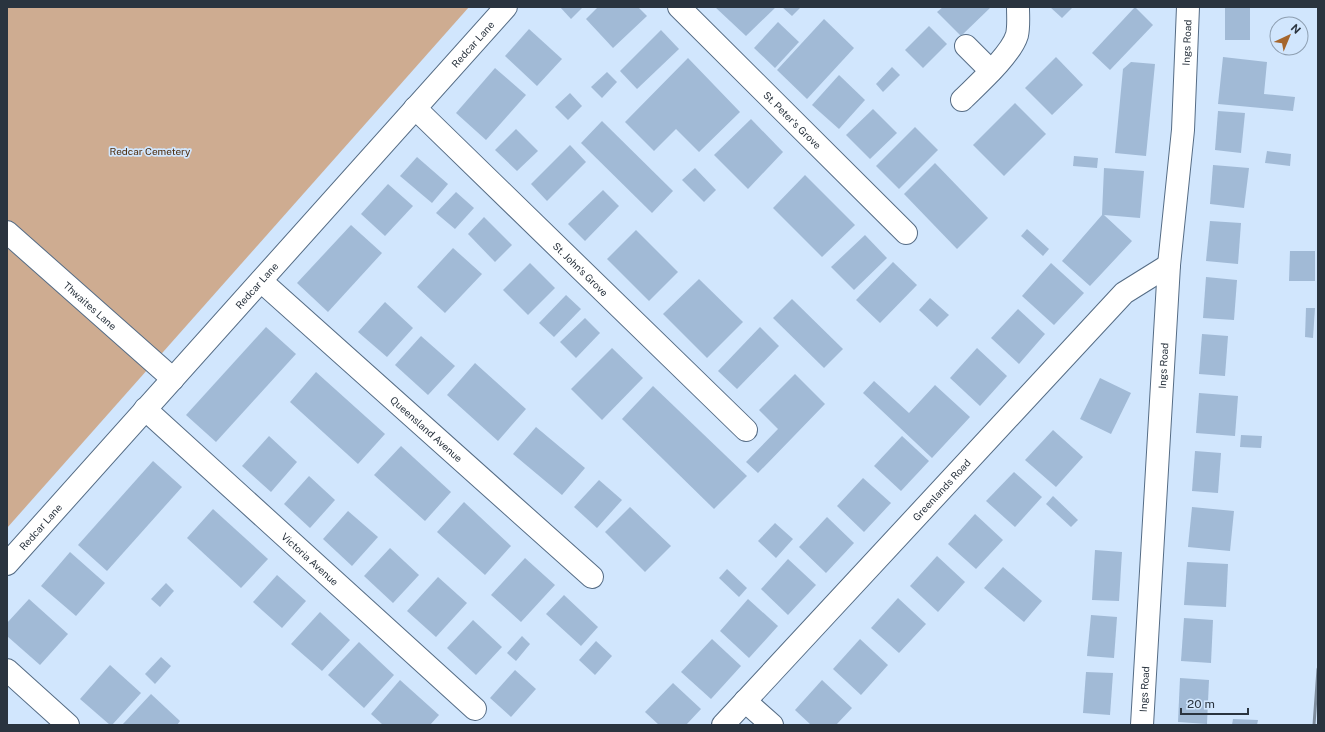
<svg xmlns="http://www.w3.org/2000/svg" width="1325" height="732" font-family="'Public Sans',sans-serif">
  <rect width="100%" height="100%" fill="#d1e6fd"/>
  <polygon fill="#ceac91" points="7,7 469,7 7,528"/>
  <g fill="#a1bad6">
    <polygon points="560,7 583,7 571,19"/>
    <polygon points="598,7 638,7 647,16 613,48 586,19"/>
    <polygon points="715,7 776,7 746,36"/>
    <polygon points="782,7 801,7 792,16"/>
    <polygon points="943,7 991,7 961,36 937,12"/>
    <polygon points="1050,7 1073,7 1062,18"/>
    <polygon points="1135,7 1153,25 1110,70 1092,53"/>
    <rect x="1225" y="7" width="25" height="33"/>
    <polygon points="824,19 854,48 807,99 777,70"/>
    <polygon points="778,22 799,42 775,68 754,48"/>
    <polygon points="929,26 947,44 923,68 905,50"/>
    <polygon points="529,29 562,59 537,86 505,56"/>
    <polygon points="661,30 679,49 637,89 620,71"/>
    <polygon points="1056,57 1083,85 1052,115 1025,88"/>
    <polygon points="1223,57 1267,62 1264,94 1295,97 1293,111 1218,104"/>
    <polygon points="688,58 740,112 699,152 676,129 654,151 625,122"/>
    <polygon points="1131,62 1155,64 1146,156 1115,153 1123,69"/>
    <polygon points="892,67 900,75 883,92 876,84"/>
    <polygon points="495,68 526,95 486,140 456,113"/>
    <polygon points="607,72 617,82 602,98 591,87"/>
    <polygon points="839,75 865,100 839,129 812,105"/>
    <polygon points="570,93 582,106 568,120 555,107"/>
    <polygon points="1015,103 1046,134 1004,176 973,145"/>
    <polygon points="873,109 897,133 870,159 846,135"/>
    <polygon points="1218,111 1245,113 1241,153 1215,150"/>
    <polygon points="751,119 783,152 748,189 714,155"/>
    <polygon points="602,121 673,191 652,213 581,143"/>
    <polygon points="915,127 938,150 899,189 876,166"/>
    <polygon points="516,129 538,151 517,171 495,150"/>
    <polygon points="570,145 586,162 547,201 531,184"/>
    <polygon points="1267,151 1291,154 1290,166 1265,163"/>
    <polygon points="1074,156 1098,158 1097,168 1073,166"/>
    <polygon points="417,157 448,184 432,203 400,176"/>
    <polygon points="935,163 988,218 957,249 904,194"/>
    <polygon points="1213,165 1249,168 1244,208 1210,204"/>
    <polygon points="695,168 716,190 704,202 682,180"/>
    <polygon points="1104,168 1144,171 1140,218 1104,215 1132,241 1090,286 1062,261 1102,215"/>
    <polygon points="805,175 855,225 822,257 773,208"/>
    <polygon points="388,184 413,206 385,236 361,214"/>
    <polygon points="603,190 619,206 585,241 568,224"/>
    <polygon points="456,192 474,208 455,229 436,213"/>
    <polygon points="484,217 512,245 495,262 468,234"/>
    <polygon points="1210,221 1241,223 1238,264 1206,261"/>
    <polygon points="351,225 382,253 328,312 297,283"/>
    <polygon points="1027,229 1049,249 1043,256 1021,236"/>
    <polygon points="636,230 678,272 649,301 607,259"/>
    <polygon points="865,235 887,258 854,290 831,267"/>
    <polygon points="453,248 482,274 445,313 417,287"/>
    <polygon points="1290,251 1315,251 1315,281 1289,281"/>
    <polygon points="893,262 917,285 880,323 856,300"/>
    <polygon points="530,263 555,288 528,315 503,290"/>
    <polygon points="1051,263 1084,293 1054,325 1022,296"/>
    <polygon points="1206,277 1237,280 1234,320 1203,318"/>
    <polygon points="699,279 743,322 707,358 663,314"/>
    <polygon points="566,295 581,309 554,337 539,323"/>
    <polygon points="930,298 949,315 937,327 919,310"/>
    <polygon points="792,299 843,349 824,368 773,318"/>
    <polygon points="385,302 413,328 387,357 358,332"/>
    <polygon points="1306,308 1315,308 1313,338 1305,337"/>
    <polygon points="1018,309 1045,334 1019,364 991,338"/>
    <polygon points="585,318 600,333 576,358 560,342"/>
    <polygon points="266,327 296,354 216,442 186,415"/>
    <polygon points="760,327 779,346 737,389 718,371"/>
    <polygon points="1202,334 1228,336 1225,376 1199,374"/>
    <polygon points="421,336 455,366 428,395 395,365"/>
    <polygon points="612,348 643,378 602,420 571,389"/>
    <polygon points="977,348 1007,376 980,406 950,378"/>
    <polygon points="475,363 526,409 498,441 447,395"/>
    <polygon points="316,372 385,434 358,464 290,402"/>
    <polygon points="795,374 825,404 758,473 746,462 778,429 759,410"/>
    <polygon points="1100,378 1131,393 1111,434 1080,419"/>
    <polygon points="874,381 909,413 935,385 970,417 932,458 863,393"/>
    <polygon points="653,386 747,476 714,509 622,419"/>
    <polygon points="1199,393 1238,396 1235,436 1196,433"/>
    <polygon points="536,427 585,468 562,495 513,454"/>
    <polygon points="1053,430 1083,457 1056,487 1025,460"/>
    <polygon points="1241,435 1262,436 1261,448 1240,447"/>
    <polygon points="269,436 297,462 271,492 242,466"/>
    <polygon points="902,436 929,461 901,491 874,466"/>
    <polygon points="401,446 451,492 425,521 374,475"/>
    <polygon points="1195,451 1221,453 1218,493 1192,491"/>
    <polygon points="153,461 182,487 107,571 78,545"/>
    <polygon points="1014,472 1042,497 1015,527 986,501"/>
    <polygon points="309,476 335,500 310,528 284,504"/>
    <polygon points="863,478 891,503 864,532 837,506"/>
    <polygon points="599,480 622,500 597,528 574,507"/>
    <polygon points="1053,496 1078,520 1071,527 1046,504"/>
    <polygon points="464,502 511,546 485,575 437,532"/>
    <polygon points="630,507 671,546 645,572 605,532"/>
    <polygon points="1192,507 1234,511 1230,551 1188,547"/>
    <polygon points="213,509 268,559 241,588 187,538"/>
    <polygon points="348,511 378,537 352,566 323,539"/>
    <polygon points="975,514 1003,540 976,569 948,544"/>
    <polygon points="827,517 854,543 826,573 799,547"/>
    <polygon points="775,523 793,539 776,558 758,541"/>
    <polygon points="390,548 419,575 393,603 364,576"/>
    <polygon points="1095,550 1122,552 1119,601 1092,600"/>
    <polygon points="70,552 105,583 76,616 41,586"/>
    <polygon points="937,556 965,582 938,612 910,586"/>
    <polygon points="525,558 555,585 521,622 491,595"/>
    <polygon points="788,559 816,585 788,615 761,589"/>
    <polygon points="1187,562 1228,564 1226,607 1184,605"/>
    <polygon points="1003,567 1042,601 1024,622 984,588"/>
    <polygon points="727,569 747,588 739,597 719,578"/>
    <polygon points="277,575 306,601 282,628 253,602"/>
    <polygon points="438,577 467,603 436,637 407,611"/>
    <polygon points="166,583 174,591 160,607 151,599"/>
    <polygon points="564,595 598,627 581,646 546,614"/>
    <polygon points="898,598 926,624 899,653 871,628"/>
    <polygon points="29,599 68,634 40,665 7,636 7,623"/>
    <polygon points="748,599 778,626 749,658 720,631"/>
    <polygon points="320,612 350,640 322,671 291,644"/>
    <polygon points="1091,615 1117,617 1114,658 1087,656"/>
    <polygon points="1184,618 1213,620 1211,663 1181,661"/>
    <polygon points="473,620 502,647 476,675 447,648"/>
    <polygon points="522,636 530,644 516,661 507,653"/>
    <polygon points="712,639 741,666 711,699 681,672"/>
    <polygon points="860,639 888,665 861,695 833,669"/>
    <polygon points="596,641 612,656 595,675 579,660"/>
    <polygon points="359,642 394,675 364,708 328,675"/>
    <polygon points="161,657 171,666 155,684 145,674"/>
    <polygon points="110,665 141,693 112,725 110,725 80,699"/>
    <polygon points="515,670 536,689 511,717 490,698"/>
    <polygon points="1086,672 1113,673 1110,715 1083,713"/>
    <polygon points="1180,678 1209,680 1207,724 1178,722"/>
    <polygon points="400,680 439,715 430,725 383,725 371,714"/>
    <polygon points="822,680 852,708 836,725 811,725 795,710"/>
    <polygon points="673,683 701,709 686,725 659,725 645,712"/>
    <polygon points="151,694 180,721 177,725 122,725"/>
    <polygon points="1233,719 1258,720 1257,725 1232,725"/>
  </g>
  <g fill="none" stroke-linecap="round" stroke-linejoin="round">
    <defs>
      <g id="minor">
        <path id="s1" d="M679 7 906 233"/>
        <polyline points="966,46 991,71"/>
        <path d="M962 100C977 85 1011 55 1017 35 1019 26 1018 16 1018 7"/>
        <path id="s2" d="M415 108 746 430"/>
        <path id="s3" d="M7 232 173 379"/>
        <path id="s4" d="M261 281 592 577"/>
        <path id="s5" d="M145 409 475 709"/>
        <polyline points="7,670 68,725"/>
        <polyline points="745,701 772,725"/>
        <path id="s6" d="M723 725 1124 293 1169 265"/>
        <path id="s7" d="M1142 725 1169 265 1183 130 1188 7"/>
      </g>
      <g id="major">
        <path id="s8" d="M7 564 506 7"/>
      </g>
    </defs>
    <use href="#minor" stroke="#556c85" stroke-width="24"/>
    <use href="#major" stroke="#556c85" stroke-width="24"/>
    <use href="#minor" stroke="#fff" stroke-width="22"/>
    <use href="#major" stroke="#fff" stroke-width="22"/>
    <polyline stroke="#7e8d9e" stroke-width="3" points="1314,725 1318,669"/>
  </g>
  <g text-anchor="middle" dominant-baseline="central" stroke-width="3.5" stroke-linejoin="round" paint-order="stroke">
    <g font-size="10" fill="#2a343f" stroke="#d1e6fd">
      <text stroke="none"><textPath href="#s7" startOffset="684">Ings Road</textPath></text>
      <text stroke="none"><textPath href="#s8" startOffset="698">Redcar Lane</textPath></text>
      <text stroke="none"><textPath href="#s1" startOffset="160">St. Peter's Grove</textPath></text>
      <text stroke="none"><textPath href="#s2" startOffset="231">St. John's Grove</textPath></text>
      <text stroke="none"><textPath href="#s8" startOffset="374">Redcar Lane</textPath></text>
      <text stroke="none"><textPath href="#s3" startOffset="111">Thwaites Lane</textPath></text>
      <text stroke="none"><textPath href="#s7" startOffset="360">Ings Road</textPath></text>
      <text stroke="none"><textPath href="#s4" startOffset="222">Queensland Avenue</textPath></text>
      <text stroke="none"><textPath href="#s6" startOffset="321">Greenlands Road</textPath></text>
      <text stroke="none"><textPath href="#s8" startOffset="50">Redcar Lane</textPath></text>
      <text stroke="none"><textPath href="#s5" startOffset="223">Victoria Avenue</textPath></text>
      <text stroke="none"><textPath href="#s7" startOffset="36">Ings Road</textPath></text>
    </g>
    <g font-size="10" fill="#4a2a0b" stroke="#d1e6fd">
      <text x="150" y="151">Redcar Cemetery</text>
    </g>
  </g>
  <rect width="1325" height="732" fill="none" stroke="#2a343f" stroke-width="16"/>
  <g transform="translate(1289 36) rotate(44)"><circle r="19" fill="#d1e6fd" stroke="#8e9fb1"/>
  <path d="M0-3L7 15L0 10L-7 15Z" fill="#a5662d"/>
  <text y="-6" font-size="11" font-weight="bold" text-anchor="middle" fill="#2a343f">N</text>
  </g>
  <path d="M1181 708v6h67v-6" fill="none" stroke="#2a343f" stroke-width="2"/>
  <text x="1187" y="708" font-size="12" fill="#2a343f" stroke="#d1e6fd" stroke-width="3" paint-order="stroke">20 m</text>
</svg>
